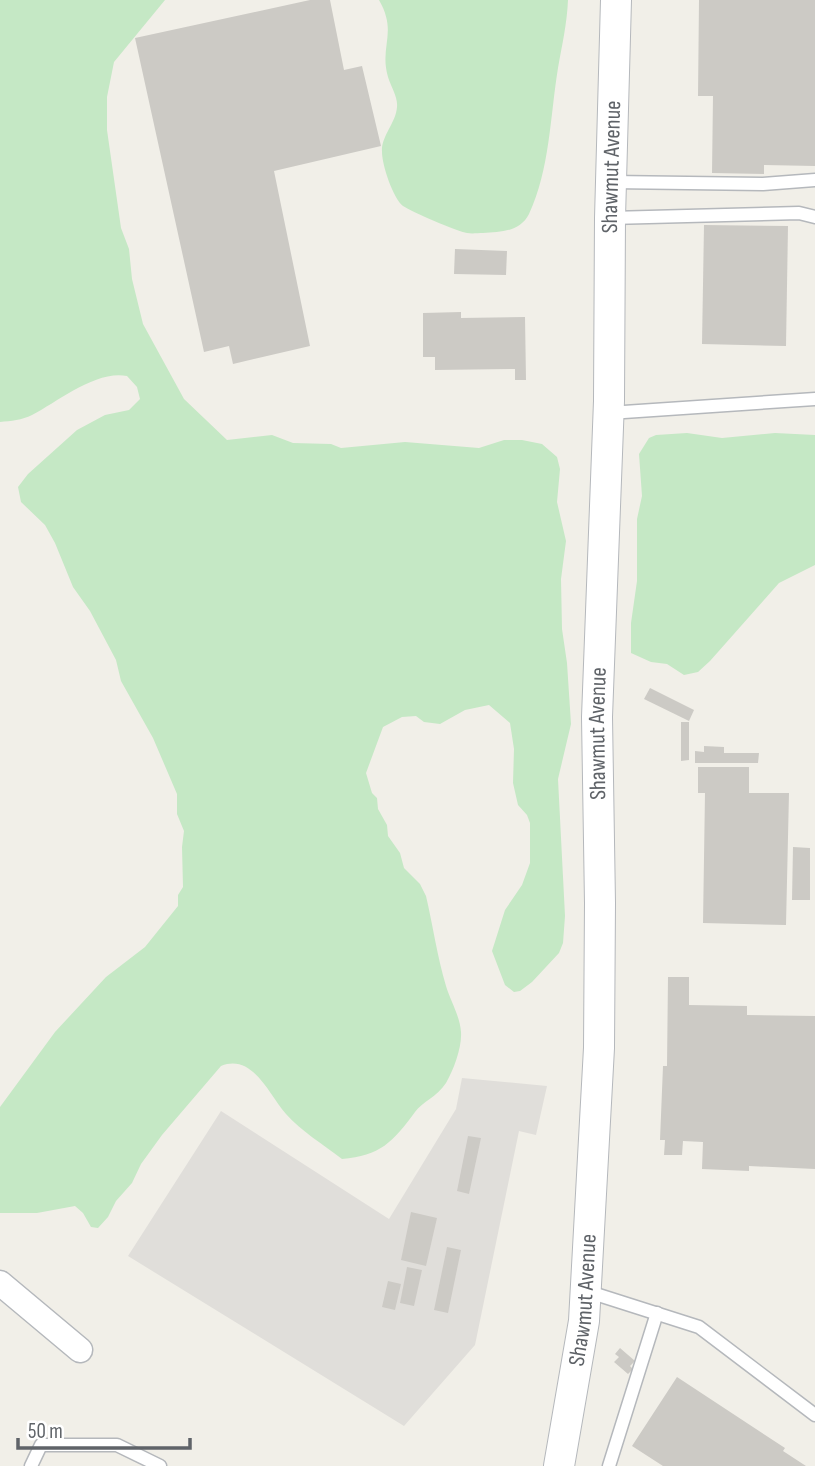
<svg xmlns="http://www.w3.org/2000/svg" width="815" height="1466" font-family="'Sofia Sans Condensed',sans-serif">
  <rect width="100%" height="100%" fill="#f1efe8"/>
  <polygon fill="#e0deda" points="462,1078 547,1086 536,1135 519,1131 475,1345 404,1426 128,1256 221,1111 389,1219 456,1109"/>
  <g fill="#c5e8c5">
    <path d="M0 0H165L114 62 107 97V130L121 228 129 249 132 279 143 324 184 399 227 440 272 435 293 443 331 444 341 448 405 442 479 448 504 440H522L542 444 557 457 560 469 557 502 566 541 561 579 562 629 567 663 571 724 558 779 565 916 563 943 559 953 532 982 520 991 514 992 505 985 492 951 505 910 522 885 530 863V823L527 815 518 805 513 783 514 749 510 723 489 705 465 710 440 724 424 722 416 716 402 717 383 727 366 773 372 793 377 798 378 809 387 825 388 836 400 853 404 868 420 884 426 896C433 926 437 956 446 986 450 1000 460 1016 461 1032 462 1047 454 1069 446 1083 437 1097 422 1102 415 1112 393 1142 380 1156 342 1159 324 1145 301 1131 286 1114 269 1095 253 1053 221 1066L162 1135 141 1164 132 1183 116 1201 108 1217 98 1228 91 1227 83 1213 75 1206 37 1213H0V1107L55 1032 106 977 145 947 178 906V895L183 887 182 847 184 831 177 814V794L153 738 121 681 116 660 90 611 73 587 55 543 45 525 21 502 18 487 28 474 77 430 105 415 129 410 140 399 137 387 127 376C96 370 59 401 32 415 22 420 11 421 0 422Z"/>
    <path d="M379 0H568C567 24 562 45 558 68 550 117 550 169 529 214 520 232 500 232 483 233 478 233 472 234 467 233 458 232 410 211 403 206 393 198 382 165 382 152 381 136 396 123 397 107 398 97 391 87 388 77 379 46 398 33 379 0Z"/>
    <polygon points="687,433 722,438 775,433 815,435 815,565 779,583 710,661 698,672 684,675 667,664 651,662 631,653 631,623 637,581 637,519 642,496 639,454 649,438 656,435"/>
  </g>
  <g fill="#cccac5">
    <polygon points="310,0 330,0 344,70 362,66 381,146 274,171 310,346 233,364 229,346 204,352 135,38"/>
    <polygon points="699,0 815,0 815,166 764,165 764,174 712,173 713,96 698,96"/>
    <polygon points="704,225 788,226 786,346 702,344"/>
    <polygon points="455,249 507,251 506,275 454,274"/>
    <polygon points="461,312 461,318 525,317 526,380 515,380 515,369 435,370 435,357 423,357 423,313"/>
    <polygon points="650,688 694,710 689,721 644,699"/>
    <polygon points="681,722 689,722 689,760 681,761"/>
    <polygon points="704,746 724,747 724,753 759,753 758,763 695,763 695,751 704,752"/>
    <polygon points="698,767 749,767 749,793 789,793 786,925 703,923 705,793 698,793"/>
    <polygon points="793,847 810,848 810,900 792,900"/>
    <polygon points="668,977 689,977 689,1005 747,1006 747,1015 815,1016 815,1169 749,1166 749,1171 702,1169 703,1142 683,1141 682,1155 664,1155 665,1140 660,1140 663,1066 667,1066"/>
    <polygon points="468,1136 481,1138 469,1194 457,1191"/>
    <polygon points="411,1212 437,1218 426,1266 401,1260"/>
    <polygon points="447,1247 461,1250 448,1313 434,1310"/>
    <polygon points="407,1267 422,1270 414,1306 400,1303"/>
    <polygon points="388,1281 401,1284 395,1310 382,1307"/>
    <polygon points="620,1348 635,1361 630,1366 633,1369 628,1374 614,1362 619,1357 615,1354"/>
    <polygon points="677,1377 785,1448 783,1451 806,1466 663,1466 632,1446"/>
  </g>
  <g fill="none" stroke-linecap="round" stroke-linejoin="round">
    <defs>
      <g id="service">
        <polyline points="612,182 763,184 815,180"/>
        <polyline points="610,218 799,213 815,217"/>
        <polyline points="609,413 815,399"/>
        <polyline points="586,1291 699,1327 815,1415"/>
        <polyline points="31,1466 41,1445 117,1445 160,1466"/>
        <polyline points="609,1466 657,1313"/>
      </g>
      <polyline id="minor" points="0,1283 80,1350"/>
      <g id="tertiary">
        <path id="s1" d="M559 1466 584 1321 599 1048 600 903 597 717 609 401 610 218 616 0"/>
      </g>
    </defs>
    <use href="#service" stroke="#b5b8bc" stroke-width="15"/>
    <use href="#minor" stroke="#b5b8bc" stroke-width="27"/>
    <use href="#tertiary" stroke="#b5b8bc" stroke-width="32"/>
    <use href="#service" stroke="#fff" stroke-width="12"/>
    <use href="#minor" stroke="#fff" stroke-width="24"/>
    <use href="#tertiary" stroke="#fff" stroke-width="30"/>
  </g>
  <g text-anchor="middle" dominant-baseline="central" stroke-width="7" stroke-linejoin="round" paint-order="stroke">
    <g font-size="23" fill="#5f6368" stroke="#fff">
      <text stroke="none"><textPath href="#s1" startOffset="1302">Shawmut Avenue</textPath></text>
      <text stroke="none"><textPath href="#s1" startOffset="735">Shawmut Avenue</textPath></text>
      <text stroke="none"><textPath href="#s1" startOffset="168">Shawmut Avenue</textPath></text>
    </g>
  </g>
  <path d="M18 1438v10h172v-10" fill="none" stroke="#5f6368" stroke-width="3.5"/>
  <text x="28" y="1438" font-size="21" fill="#5f6368" stroke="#ffffff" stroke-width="5" paint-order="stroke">50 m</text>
</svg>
